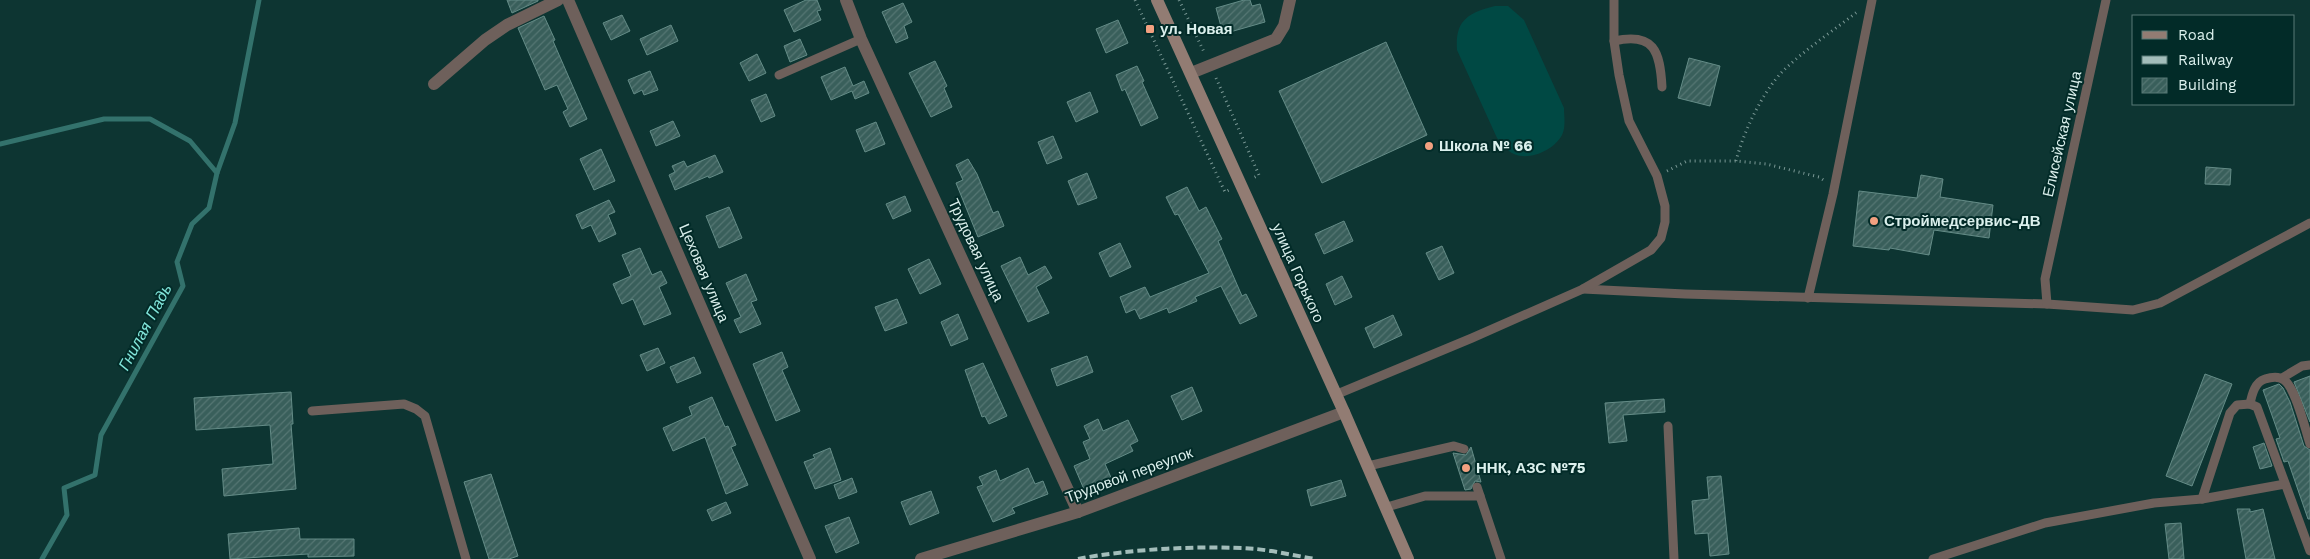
<svg xmlns="http://www.w3.org/2000/svg" width="2310" height="559" font-family="'Work Sans',sans-serif">
  <defs>
    <pattern id="building-hatch" width="6" height="6" patternUnits="userSpaceOnUse" patternTransform="scale(1.25)"><rect width="6" height="6" fill="#395f5b"/><path d="M-1 1l2-2M0 6l6-6M5 7l2-2" fill="none" stroke="#557673"/></pattern>
  </defs>
  <rect width="100%" height="100%" fill="#0d3532"/>
  <path fill="#004944" d="M1495 6H1508L1524 20 1564 108C1564 116 1566 127 1562 135 1554 150 1530 161 1514 154 1507 151 1502 144 1497 138L1457 50C1455 21 1467 13 1495 6Z"/>
  <g fill="none" stroke-linecap="round" stroke-linejoin="round">
    <g stroke="#33726c" stroke-width="5">
      <polyline points="0,144 104,119 150,119 190,141 217,173 209,208 192,224 177,262 183,286 101,435 95,475 64,488 67,515 42,559"/>
      <polyline points="217,173 235,123 259,0"/>
    </g>
  </g>
  <g fill="url(#building-hatch)" stroke="#648c87">
    <polygon points="507,0 538,0 538,1 512,13"/>
    <polygon points="806,0 817,0 821,10 817,11 821,20 794,32 784,10"/>
    <polygon points="1244,0 1250,0 1252,6 1260,4 1265,22 1223,34 1216,8"/>
    <polygon points="903,3 912,22 904,26 908,38 896,43 882,12"/>
    <polygon points="622,15 630,31 611,40 603,23"/>
    <polygon points="544,16 555,40 553,41 587,119 570,127 563,112 568,109 557,85 545,90 518,28"/>
    <polygon points="1118,20 1128,43 1106,53 1096,29"/>
    <polygon points="671,25 678,41 647,55 640,39"/>
    <polygon points="800,39 807,55 790,62 784,46"/>
    <polygon points="1386,42 1427,135 1322,183 1279,91"/>
    <polygon points="757,54 766,73 749,81 740,63"/>
    <polygon points="1689,58 1720,66 1710,106 1678,98"/>
    <polygon points="935,61 947,86 944,88 952,107 931,117 909,73"/>
    <polygon points="1137,66 1144,81 1142,82 1158,118 1141,126 1125,89 1122,91 1116,75"/>
    <polygon points="845,67 853,86 864,81 869,93 855,99 852,91 831,100 821,77"/>
    <polygon points="650,71 658,90 644,95 642,90 634,94 628,80"/>
    <polygon points="1090,92 1098,112 1076,122 1067,102"/>
    <polygon points="766,94 775,116 761,122 751,100"/>
    <polygon points="673,121 680,136 656,146 650,131"/>
    <polygon points="876,122 885,144 865,152 856,130"/>
    <polygon points="1053,136 1062,158 1047,164 1038,142"/>
    <polygon points="601,149 615,181 594,190 580,159"/>
    <polygon points="715,155 723,172 709,178 708,176 675,190 669,175 675,172 672,166 684,161 687,167"/>
    <polygon points="968,159 977,174 993,213 998,211 1004,226 978,237 956,183 963,180 956,165"/>
    <polygon points="2206,167 2231,169 2230,185 2205,184"/>
    <polygon points="1087,173 1097,198 1078,205 1068,181"/>
    <polygon points="1921,175 1943,179 1940,197 1993,205 1989,238 1934,230 1929,255 1890,248 1889,250 1853,246 1859,191 1917,198"/>
    <polygon points="1187,187 1199,211 1206,207 1222,239 1218,241 1242,296 1246,294 1257,316 1240,324 1221,286 1195,297 1197,301 1169,313 1167,308 1140,319 1135,309 1126,313 1120,297 1145,287 1150,297 1209,273 1178,214 1175,215 1166,197"/>
    <polygon points="905,196 911,211 893,219 886,204"/>
    <polygon points="609,200 615,212 608,215 616,234 599,242 591,225 582,229 576,215"/>
    <polygon points="729,207 742,238 719,248 706,216"/>
    <polygon points="1344,221 1353,241 1324,254 1315,234"/>
    <polygon points="1120,243 1131,267 1110,277 1099,253"/>
    <polygon points="1442,246 1454,273 1439,280 1426,253"/>
    <polygon points="640,248 652,275 661,271 667,283 659,287 671,314 644,325 633,299 622,304 613,284 631,276 622,255"/>
    <polygon points="1020,257 1028,275 1045,266 1052,278 1036,287 1049,313 1028,322 1001,266"/>
    <polygon points="929,259 941,284 920,294 908,269"/>
    <polygon points="746,274 757,300 751,302 761,324 740,333 734,320 741,317 726,283"/>
    <polygon points="1342,276 1352,297 1335,305 1326,284"/>
    <polygon points="897,299 907,323 885,331 875,307"/>
    <polygon points="958,314 968,339 951,346 941,322"/>
    <polygon points="1393,315 1402,335 1374,348 1365,328"/>
    <polygon points="658,348 665,363 647,371 640,355"/>
    <polygon points="782,352 788,367 782,370 800,411 776,421 753,364"/>
    <polygon points="1087,356 1093,372 1057,386 1051,369"/>
    <polygon points="694,357 701,373 677,383 670,367"/>
    <polygon points="983,363 1007,416 989,424 985,416 982,417 965,370"/>
    <polygon points="2205,374 2232,384 2192,486 2166,476"/>
    <polygon points="2310,376 2310,422 2294,382"/>
    <polygon points="2279,384 2283,388 2290,402 2304,446 2310,450 2310,519 2308,519 2288,461 2284,462 2276,439 2280,438 2263,390"/>
    <polygon points="1192,387 1202,411 1182,420 1171,396"/>
    <polygon points="291,392 293,424 291,424 296,489 224,496 222,469 273,464 270,425 196,430 194,398"/>
    <polygon points="712,397 725,427 728,426 736,445 731,447 748,485 726,494 705,437 673,451 663,428 692,415 689,407"/>
    <polygon points="1664,399 1665,412 1623,415 1627,441 1609,443 1605,403"/>
    <polygon points="1098,419 1103,431 1128,420 1138,441 1130,445 1133,451 1105,464 1113,482 1086,494 1074,466 1090,459 1083,442 1090,439 1084,426"/>
    <polygon points="2264,443 2272,466 2260,469 2253,447"/>
    <polygon points="1471,447 1481,482 1475,481 1471,489 1465,490 1453,453 1466,455"/>
    <polygon points="830,448 841,480 815,489 804,462 815,458 813,455"/>
    <polygon points="1028,468 1035,484 1043,481 1048,494 1012,508 1015,513 993,522 977,487 983,485 979,477 996,470 1000,481"/>
    <polygon points="491,474 518,556 509,559 489,559 464,482"/>
    <polygon points="1721,476 1729,554 1710,556 1708,533 1695,534 1692,501 1709,499 1707,477"/>
    <polygon points="852,478 857,492 839,499 834,485"/>
    <polygon points="1341,480 1346,496 1311,506 1307,490"/>
    <polygon points="931,491 939,513 910,525 901,502"/>
    <polygon points="726,502 731,513 712,521 707,510"/>
    <polygon points="2237,509 2250,509 2250,512 2263,509 2275,559 2246,559"/>
    <polygon points="849,517 859,543 836,553 825,526"/>
    <polygon points="2181,523 2184,559 2169,559 2165,524"/>
    <polygon points="299,528 300,539 354,539 354,556 308,557 308,554 230,559 228,534"/>
  </g>
  <g fill="none" stroke-linecap="round" stroke-linejoin="round">
    <g stroke="#7b9996" stroke-width="3" stroke-dasharray="1 4" stroke-linecap="butt">
      <polyline points="1135,0 1225,192 1229,190"/>
      <polyline points="1179,0 1205,54"/>
      <polyline points="1216,78 1259,175 1253,178"/>
      <path d="M1736 161C1743 133 1762 93 1782 72 1804 50 1833 31 1857 12"/>
      <polyline points="1667,171 1687,161 1736,161 1766,164 1819,177 1825,181"/>
    </g>
    <g stroke="#6e605b" stroke-width="9">
      <path d="M1614 41C1654 32 1660 51 1662 87"/>
      <polyline points="779,75 861,39"/>
      <polyline points="1583,289 1685,294 2047,304 2133,310 2160,303 2310,223"/>
      <polyline points="1808,298 1833,194 1872,0"/>
      <polyline points="2047,304 2045,279 2106,0"/>
      <polyline points="2282,378 2302,366 2310,365"/>
      <polyline points="1335,395 1472,338 1583,289 1651,250 1661,238 1665,222 1665,206 1657,176 1629,121 1619,75 1614,41 1614,0"/>
      <path d="M2250 404C2252 394 2255 382 2265 379 2271 377 2279 376 2284 380 2296 388 2305 429 2310 444"/>
      <polyline points="312,411 404,404 416,409 425,416 466,559"/>
      <polyline points="1668,426 1674,559"/>
      <polyline points="1368,466 1454,446 1464,449"/>
      <polyline points="1477,487 1501,559"/>
      <polyline points="2202,499 2230,413 2237,405 2250,404 2257,407 2310,551"/>
      <polyline points="1387,507 1425,496 1480,496"/>
      <polyline points="1933,559 2045,523 2154,503 2202,499 2285,484"/>
    </g>
    <g stroke="#6e605b" stroke-width="12">
      <polyline points="568,0 810,559"/>
      <polyline points="846,0 861,39 1078,512"/>
      <polyline points="1191,73 1276,39 1284,26 1290,0"/>
      <polyline points="434,84 485,40 507,25 558,0"/>
      <polyline points="921,559 1078,512 1344,412"/>
    </g>
    <polyline stroke="#927c73" stroke-width="12" points="1157,0 1344,412 1408,559"/>
    <path stroke="#a3bdba" stroke-width="4" stroke-dasharray="8 4" stroke-linecap="butt" d="M1078 559C1128 549 1205 545 1256 549 1276 551 1296 556 1316 559"/>
  </g>
  <g fill="#f2a080" stroke="#022b28" stroke-width="2">
    <rect x="1145" y="24" width="10" height="10" rx="2.5"/>
    <circle cx="1429" cy="146" r="5"/>
    <circle cx="1874" cy="221" r="5"/>
    <circle cx="1466" cy="468" r="5"/>
  </g>
  <g text-anchor="middle" dominant-baseline="central" stroke-width="4" stroke-linejoin="round" paint-order="stroke">
    <g font-size="15" font-weight="bold" fill="#dbf0ed" stroke="#022b28" text-anchor="start">
      <text x="1160" y="29">ул. Новая</text>
      <text x="1439" y="146">Школа № 66</text>
      <text x="1884" y="221">Строймедсервис-ДВ</text>
      <text x="1476" y="468">ННК, АЗС №75</text>
    </g>
    <g font-size="15" fill="#dbf0ed" stroke="#022b28">
      <text transform="translate(2062 134) rotate(-77)">Елисейская улица</text>
      <text transform="translate(976 250) rotate(65)">Трудовая улица</text>
      <text transform="translate(704 273) rotate(67)">Цеховая улица</text>
      <text transform="translate(1298 273) rotate(66)">улица Горького</text>
      <text transform="translate(1129 475) rotate(-20)">Трудовой переулок</text>
    </g>
    <g font-size="16" font-style="italic" fill="#82e6db" stroke="#022b28">
      <text transform="translate(145 327) rotate(-62)">Гнилая Падь</text>
    </g>
  </g>
  <rect x="2132" y="15" width="162" height="90" fill="#022b28" stroke="#597a77"/>
  <rect x="2142" y="31" width="25" height="8" fill="#927c73" stroke="#597a77"/>
  <text x="2178" y="40" font-size="15" fill="#dbf0ed">Road</text>
  <rect x="2142" y="56" width="25" height="8" fill="#a3bdba" stroke="#597a77"/>
  <text x="2178" y="65" font-size="15" fill="#dbf0ed">Railway</text>
  <rect x="2142" y="78" width="25" height="15" fill="url(#building-hatch)" stroke="#597a77"/>
  <text x="2178" y="90" font-size="15" fill="#dbf0ed">Building</text>
</svg>
